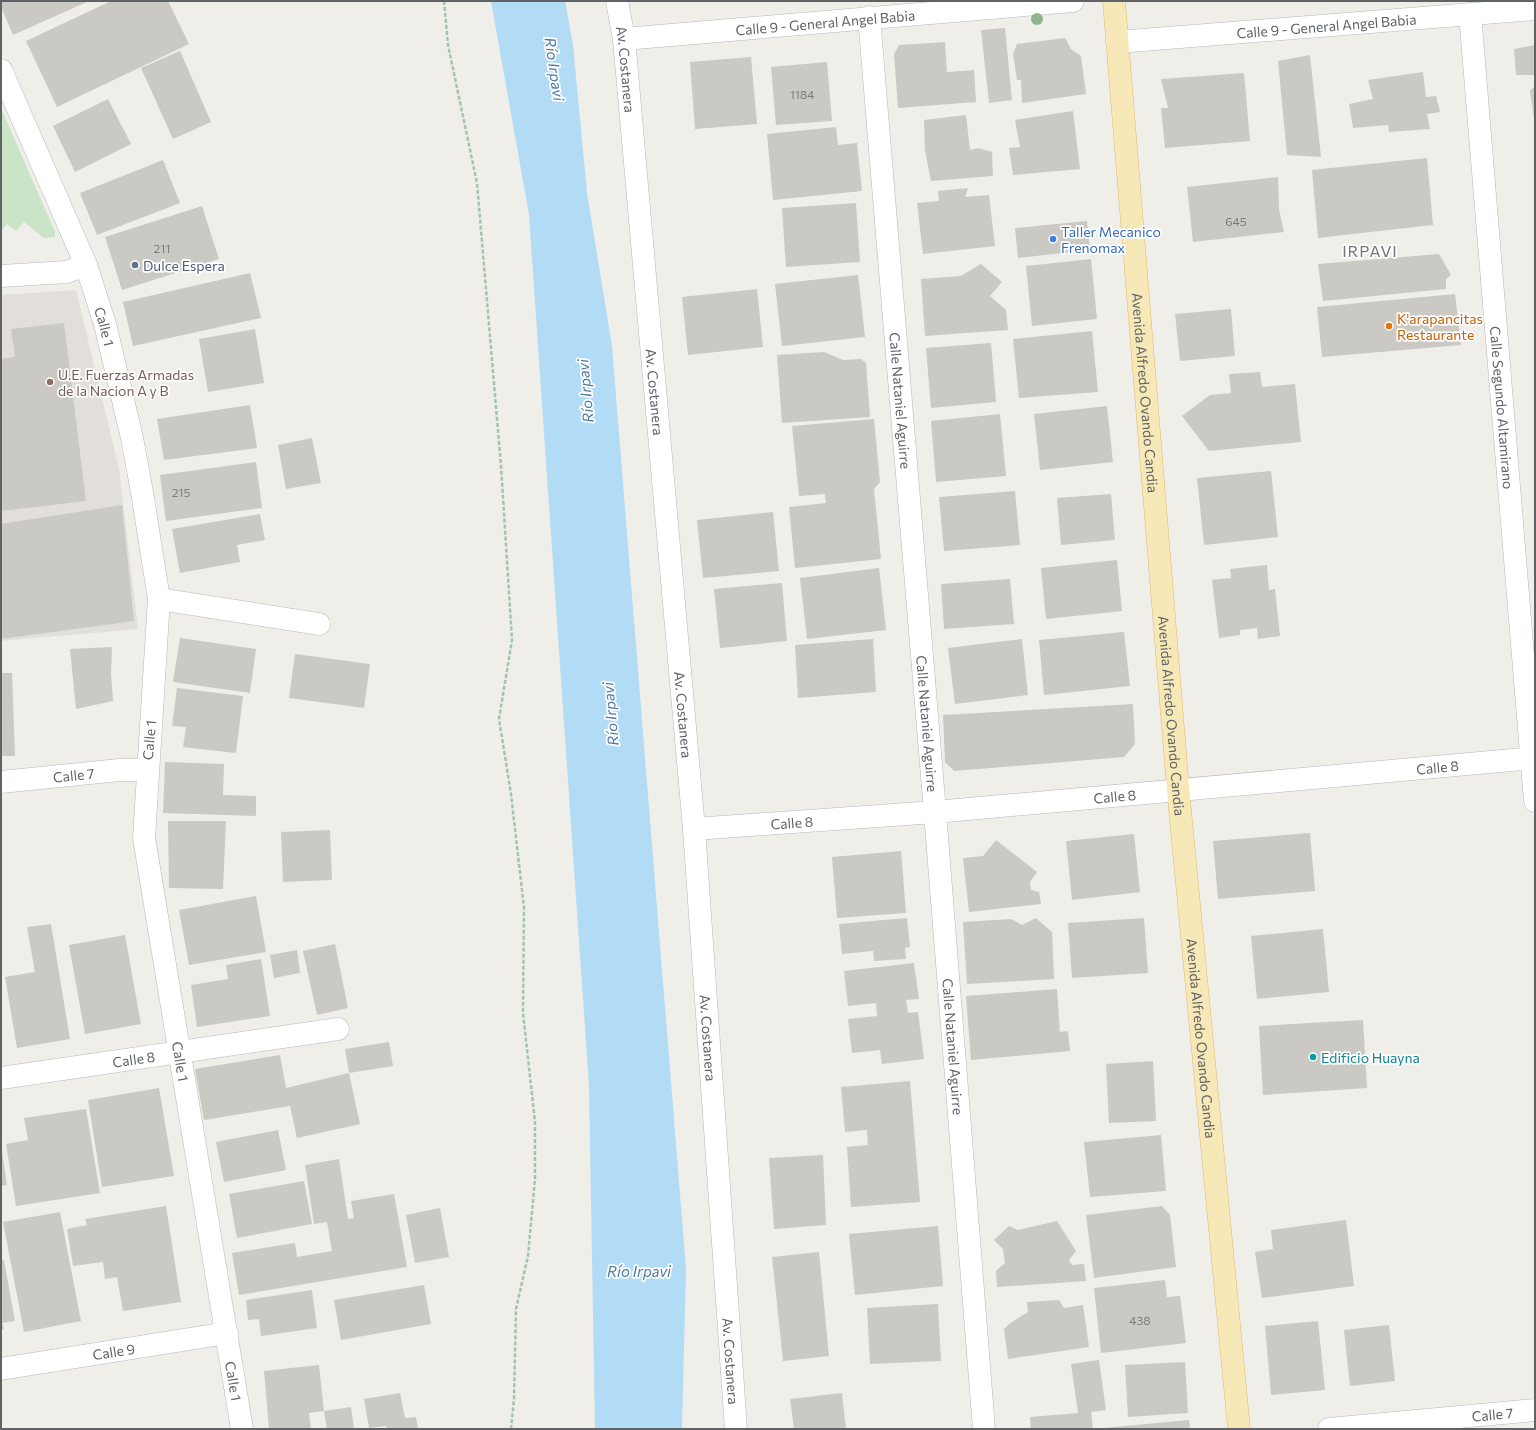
<svg xmlns="http://www.w3.org/2000/svg" width="1536" height="1430" font-family="Commissioner,sans-serif">
  <rect width="100%" height="100%" fill="#f0eee8"/>
  <polygon fill="#e2dfda" points="76,290 119,469 138,629 1,641 1,295"/>
  <polygon fill="#cae4c8" points="1,108 55,232 55,237 44,238 24,222 16,231 7,224 1,231"/>
  <polygon fill="#b2dcf5" points="491,1 565,1 573,45 587,193 612,346 686,1269 682,1429 595,1429 589,1086 529,215"/>
  <g fill="#cbc9c4">
    <polygon points="1,1 89,1 13,35 1,7"/>
    <polygon points="111,1 168,1 189,44 57,107 26,41"/>
    <polygon points="1005,28 1012,100 989,103 981,30"/>
    <polygon points="1065,38 1071,49 1081,56 1086,94 1022,103 1021,80 1017,80 1013,54 1017,44"/>
    <polygon points="945,42 947,72 974,70 976,102 898,108 894,54 899,45"/>
    <polygon points="1535,45 1535,75 1516,75 1514,49"/>
    <polygon points="180,51 211,122 173,139 141,68"/>
    <polygon points="1310,55 1321,157 1287,155 1278,61"/>
    <polygon points="751,57 757,124 695,129 690,62"/>
    <polygon points="827,62 832,121 776,125 771,67"/>
    <polygon points="1423,72 1426,97 1436,96 1440,112 1427,114 1430,129 1389,132 1388,125 1353,128 1349,104 1373,99 1368,80"/>
    <polygon points="1244,73 1250,141 1165,148 1161,108 1168,108 1161,79"/>
    <polygon points="1535,86 1535,119 1534,119 1530,91"/>
    <polygon points="108,99 131,144 75,172 53,126"/>
    <polygon points="1073,111 1080,169 1013,175 1009,148 1020,147 1015,120"/>
    <polygon points="966,115 970,150 978,148 992,152 993,176 931,181 925,150 924,120"/>
    <polygon points="836,127 838,145 857,143 862,191 773,200 767,134"/>
    <polygon points="1427,158 1433,225 1318,238 1312,170"/>
    <polygon points="163,160 180,203 97,235 80,193"/>
    <polygon points="1278,177 1279,209 1284,232 1193,242 1187,187"/>
    <polygon points="968,188 965,197 989,195 995,246 923,254 917,203 939,201 938,191"/>
    <polygon points="856,203 860,262 786,267 782,208"/>
    <polygon points="202,206 219,259 122,290 105,237"/>
    <polygon points="1087,221 1090,250 1018,258 1015,228"/>
    <polygon points="1439,254 1451,275 1446,279 1446,289 1323,301 1318,264"/>
    <polygon points="1091,259 1097,319 1032,326 1026,266"/>
    <polygon points="981,264 1002,282 990,296 1006,310 1008,330 925,336 921,279 961,276"/>
    <polygon points="250,273 261,318 133,346 123,302"/>
    <polygon points="858,275 865,337 782,346 775,284"/>
    <polygon points="757,289 763,347 688,355 682,297"/>
    <polygon points="1455,294 1461,345 1322,357 1317,307"/>
    <polygon points="1231,309 1235,356 1180,361 1175,314"/>
    <polygon points="64,323 86,501 1,511 1,359 15,357 11,329"/>
    <polygon points="255,329 264,383 208,392 199,339"/>
    <polygon points="1092,331 1098,392 1019,398 1013,339"/>
    <polygon points="991,343 996,402 931,408 926,348"/>
    <polygon points="824,352 843,360 861,359 866,363 870,417 782,423 777,355"/>
    <polygon points="1260,372 1262,387 1295,384 1301,442 1209,451 1182,416 1210,395 1231,393 1229,374"/>
    <polygon points="250,405 257,448 164,460 157,419"/>
    <polygon points="1107,406 1113,462 1040,470 1034,414"/>
    <polygon points="1000,414 1006,476 936,482 931,421"/>
    <polygon points="874,419 880,482 874,489 881,559 795,568 789,507 826,503 825,494 799,496 792,426"/>
    <polygon points="312,438 321,483 286,489 278,445"/>
    <polygon points="256,462 262,508 166,521 160,475"/>
    <polygon points="1271,471 1278,537 1204,545 1197,478"/>
    <polygon points="1015,491 1020,545 944,551 939,497"/>
    <polygon points="1111,494 1115,540 1061,545 1057,498"/>
    <polygon points="122,505 134,621 1,639 1,524"/>
    <polygon points="773,512 779,571 703,578 697,520"/>
    <polygon points="260,514 265,540 237,545 240,562 180,573 172,529"/>
    <polygon points="1117,560 1122,611 1046,619 1041,568"/>
    <polygon points="1267,565 1269,590 1275,589 1280,636 1258,639 1257,628 1240,630 1240,635 1219,638 1212,580 1231,578 1230,569"/>
    <polygon points="879,568 886,630 807,639 800,578"/>
    <polygon points="1010,579 1014,624 944,629 941,584"/>
    <polygon points="782,583 787,641 720,648 714,589"/>
    <polygon points="1124,632 1130,686 1044,695 1039,640"/>
    <polygon points="180,638 256,649 250,693 173,682"/>
    <polygon points="873,639 876,692 798,698 795,645"/>
    <polygon points="1022,639 1028,695 955,704 948,648"/>
    <polygon points="112,647 111,673 113,701 76,709 70,649"/>
    <polygon points="295,654 370,664 364,708 289,698"/>
    <polygon points="1,673 12,673 15,756 1,756"/>
    <polygon points="177,688 243,696 236,753 183,747 186,727 172,726"/>
    <polygon points="1133,704 1135,744 1124,757 954,771 945,762 943,715"/>
    <polygon points="165,762 224,764 223,795 256,796 256,816 163,813"/>
    <polygon points="168,821 226,821 223,889 169,888"/>
    <polygon points="330,830 332,880 283,882 281,832"/>
    <polygon points="1310,833 1315,891 1218,899 1213,841"/>
    <polygon points="1134,834 1140,892 1072,900 1066,841"/>
    <polygon points="996,840 1037,872 1030,882 1031,890 1039,892 1041,904 969,912 963,858 983,856"/>
    <polygon points="901,851 906,913 837,918 832,857"/>
    <polygon points="256,896 266,952 189,965 179,910"/>
    <polygon points="907,918 910,947 905,948 906,959 874,961 873,951 842,954 839,924"/>
    <polygon points="1036,918 1052,932 1054,979 967,984 963,922 1011,919 1022,925"/>
    <polygon points="1144,918 1148,973 1072,978 1068,923"/>
    <polygon points="51,924 70,1039 17,1048 5,977 35,972 27,927"/>
    <polygon points="1323,929 1329,992 1257,999 1251,936"/>
    <polygon points="125,935 141,1024 85,1034 69,945"/>
    <polygon points="335,944 348,1008 317,1015 303,951"/>
    <polygon points="297,950 300,973 274,978 270,955"/>
    <polygon points="261,959 270,1016 197,1027 191,985 228,979 226,965"/>
    <polygon points="914,963 919,999 906,1000 908,1013 918,1012 924,1059 882,1064 880,1050 852,1053 848,1019 877,1016 876,1003 848,1006 844,971"/>
    <polygon points="1057,989 1060,1032 1068,1031 1070,1051 971,1060 966,996"/>
    <polygon points="1363,1020 1367,1088 1263,1095 1259,1026"/>
    <polygon points="389,1042 393,1066 349,1073 360,1124 297,1138 290,1106 204,1120 195,1069 280,1055 286,1088 349,1073 345,1049"/>
    <polygon points="1153,1061 1156,1121 1109,1123 1106,1064"/>
    <polygon points="910,1081 920,1202 851,1207 847,1147 868,1145 867,1130 845,1132 841,1087"/>
    <polygon points="159,1088 174,1176 102,1187 88,1100"/>
    <polygon points="86,1109 100,1193 16,1206 6,1144 28,1140 24,1118"/>
    <polygon points="278,1130 286,1170 224,1182 216,1142"/>
    <polygon points="1161,1135 1166,1191 1090,1197 1084,1142"/>
    <polygon points="2,1151 7,1185 1,1186 1,1152"/>
    <polygon points="823,1155 826,1225 774,1229 769,1158"/>
    <polygon points="339,1159 348,1219 354,1218 351,1201 394,1194 407,1267 239,1295 232,1253 295,1243 297,1257 332,1251 327,1222 314,1224 305,1165"/>
    <polygon points="304,1181 312,1224 237,1238 229,1194"/>
    <polygon points="166,1206 181,1302 123,1311 117,1277 105,1279 103,1262 73,1266 67,1229 87,1225 85,1219"/>
    <polygon points="1162,1206 1170,1215 1176,1267 1094,1278 1086,1215"/>
    <polygon points="440,1208 449,1257 415,1263 406,1215"/>
    <polygon points="60,1212 81,1321 24,1332 3,1222"/>
    <polygon points="1346,1220 1354,1286 1262,1298 1255,1252 1273,1249 1271,1230"/>
    <polygon points="1057,1221 1076,1251 1069,1260 1072,1265 1084,1264 1086,1281 997,1287 996,1271 1005,1263 1003,1249 994,1240 1009,1226 1018,1230"/>
    <polygon points="938,1226 943,1286 855,1295 849,1234"/>
    <polygon points="819,1252 829,1356 783,1361 772,1257"/>
    <polygon points="1,1260 4,1260 15,1321 2,1323 4,1329 1,1330"/>
    <polygon points="1165,1280 1167,1297 1180,1296 1186,1343 1101,1353 1094,1288"/>
    <polygon points="424,1285 431,1324 341,1340 334,1300"/>
    <polygon points="312,1290 317,1328 261,1336 259,1319 248,1320 246,1300"/>
    <polygon points="1059,1300 1064,1308 1083,1305 1089,1347 1008,1359 1004,1329 1009,1324 1028,1312 1027,1302"/>
    <polygon points="938,1304 941,1361 870,1364 867,1308"/>
    <polygon points="1318,1321 1325,1390 1271,1395 1265,1326"/>
    <polygon points="1389,1325 1395,1381 1350,1386 1344,1330"/>
    <polygon points="1099,1360 1106,1410 1091,1412 1093,1429 1031,1429 1030,1417 1078,1413 1071,1364"/>
    <polygon points="1185,1362 1188,1413 1128,1417 1125,1365"/>
    <polygon points="319,1365 324,1411 351,1407 354,1429 327,1429 324,1411 309,1413 311,1429 269,1429 264,1371"/>
    <polygon points="400,1393 405,1418 416,1417 418,1429 387,1429 386,1426 369,1428 364,1399"/>
    <polygon points="842,1393 846,1429 794,1429 790,1399"/>
    <polygon points="1189,1420 1190,1429 1105,1429 1104,1428"/>
  </g>
  <g fill="none" stroke-linecap="round" stroke-linejoin="round">
    <defs>
      <g id="minor">
        <path id="s1" d="M617 1 624 39 694 829 736 1429"/>
        <path id="s2" d="M1470 14 1535 801"/>
        <path id="s3" d="M869 17 935 812 984 1429"/>
        <path id="s4" d="M624 39 1073 1"/>
        <path id="s5" d="M1117 42 1535 9"/>
        <path id="s6" d="M1 70 86 265 105 324 132 438 142 492 159 599 144 838 242 1429"/>
        <polyline points="1,276 67,272 86,265"/>
        <polyline points="159,599 319,624"/>
        <path id="s7" d="M1 782 119 770H147"/>
        <path id="s8" d="M694 829 935 812 1535 758"/>
        <path id="s9" d="M1 1078 338 1029"/>
        <path id="s10" d="M1 1369 227 1333"/>
        <path id="s11" d="M1329 1429 1535 1410"/>
      </g>
      <g id="major">
        <path id="s12" d="M1114 1 1178 789 1239 1429"/>
      </g>
    </defs>
    <use href="#minor" stroke="#b5b8bb" stroke-width="23"/>
    <use href="#major" stroke="#e2bb6f" stroke-width="23"/>
    <polyline stroke="#a2c4aa" stroke-width="2.5" stroke-dasharray="4 2" stroke-linecap="butt" points="444,1 448,45 477,183 501,466 512,640 499,719 511,794 524,908 523,1013 535,1122 535,1179 528,1256 516,1309 514,1399 511,1429"/>
    <use href="#minor" stroke="#fff" stroke-width="22"/>
    <use href="#major" stroke="#f6e8b7" stroke-width="22"/>
  </g>
  <circle fill="#90b48c" cx="1037" cy="19" r="6"/>
  <circle fill="#3f7fe0" stroke="#fff" stroke-width="1.5" cx="1053" cy="239" r="4"/>
  <circle fill="#5c6f8a" stroke="#fff" stroke-width="1.5" cx="135" cy="265" r="4"/>
  <circle fill="#e8710a" stroke="#fff" stroke-width="1.5" cx="1389" cy="326" r="4"/>
  <circle fill="#8d6e63" stroke="#fff" stroke-width="1.5" cx="50" cy="382" r="4"/>
  <circle fill="#0f9aa8" stroke="#fff" stroke-width="1.5" cx="1313" cy="1057" r="4"/>
  <g text-anchor="middle" dominant-baseline="central" stroke-width="3.5" stroke-linejoin="round" paint-order="stroke">
    <g font-size="12" fill="#7a7c7e">
      <text x="802" y="94">1184</text>
      <text x="1236" y="221">645</text>
      <text x="162" y="248">211</text>
      <text x="181" y="492">215</text>
      <text x="1140" y="1320">438</text>
    </g>
    <g font-size="14" fill="#5f6366" stroke="#fff">
      <text stroke="none"><textPath href="#s4" startOffset="202">Calle 9 - General Angel Babia</textPath></text>
      <text stroke="none"><textPath href="#s5" startOffset="210">Calle 9 - General Angel Babia</textPath></text>
      <text stroke="none"><textPath href="#s1" startOffset="69">Av. Costanera</textPath></text>
      <text stroke="none"><textPath href="#s6" startOffset="277">Calle 1</textPath></text>
      <text stroke="none"><textPath href="#s1" startOffset="393">Av. Costanera</textPath></text>
      <text stroke="none"><textPath href="#s12" startOffset="393">Avenida Alfredo Ovando Candia</textPath></text>
      <text stroke="none"><textPath href="#s3" startOffset="385">Calle Nataniel Aguirre</textPath></text>
      <text stroke="none"><textPath href="#s2" startOffset="395">Calle Segundo Altamirano</textPath></text>
      <text stroke="none"><textPath href="#s1" startOffset="717">Av. Costanera</textPath></text>
      <text stroke="none"><textPath href="#s12" startOffset="717">Avenida Alfredo Ovando Candia</textPath></text>
      <text stroke="none"><textPath href="#s3" startOffset="709">Calle Nataniel Aguirre</textPath></text>
      <text transform="translate(149 740) rotate(-85)">Calle 1</text>
      <text stroke="none"><textPath href="#s8" startOffset="746">Calle 8</textPath></text>
      <text stroke="none"><textPath href="#s7" startOffset="73">Calle 7</textPath></text>
      <text stroke="none"><textPath href="#s8" startOffset="422">Calle 8</textPath></text>
      <text stroke="none"><textPath href="#s8" startOffset="98">Calle 8</textPath></text>
      <text stroke="none"><textPath href="#s1" startOffset="1041">Av. Costanera</textPath></text>
      <text stroke="none"><textPath href="#s12" startOffset="1041">Avenida Alfredo Ovando Candia</textPath></text>
      <text stroke="none"><textPath href="#s3" startOffset="1033">Calle Nataniel Aguirre</textPath></text>
      <text stroke="none"><textPath href="#s9" startOffset="134">Calle 8</textPath></text>
      <text stroke="none"><textPath href="#s6" startOffset="1021">Calle 1</textPath></text>
      <text stroke="none"><textPath href="#s10" startOffset="114">Calle 9</textPath></text>
      <text stroke="none"><textPath href="#s1" startOffset="1365">Av. Costanera</textPath></text>
      <text stroke="none"><textPath href="#s6" startOffset="1345">Calle 1</textPath></text>
      <text stroke="none"><textPath href="#s11" startOffset="164">Calle 7</textPath></text>
    </g>
    <g font-size="14" fill="#366cbe" stroke="#fff" text-anchor="start">
      <text x="1061" y="231">Taller Mecanico<tspan x="1061" dy="16">Frenomax</tspan></text>
    </g>
    <g font-size="14" fill="#4e5e75" stroke="#fff" text-anchor="start">
      <text x="143" y="265">Dulce Espera</text>
    </g>
    <g font-size="14" fill="#c56008" stroke="#fff" text-anchor="start">
      <text x="1397" y="318">K'arapancitas<tspan x="1397" dy="16">Restaurante</tspan></text>
    </g>
    <g font-size="14" fill="#785e54" stroke="#fff" text-anchor="start">
      <text x="58" y="374">U.E. Fuerzas Armadas<tspan x="58" dy="16">de la Nacion A y B</tspan></text>
    </g>
    <g font-size="14" fill="#0d838f" stroke="#fff" text-anchor="start">
      <text x="1321" y="1057">Edificio Huayna</text>
    </g>
    <g font-size="15" font-style="italic" fill="#4c799e" stroke="#fff">
      <text transform="translate(555 69) rotate(82)">Río Irpavi</text>
      <text transform="translate(585 391) rotate(-95)">Río Irpavi</text>
      <text transform="translate(610 714) rotate(-95)">Río Irpavi</text>
      <text x="639" y="1271">Río Irpavi</text>
    </g>
    <g font-size="16" letter-spacing="1" fill="#717578" stroke="#fff">
      <text x="1370" y="250">IRPAVI</text>
    </g>
  </g>
  <rect width="1536" height="1430" fill="none" stroke="#5f6366" stroke-width="4"/>
</svg>
